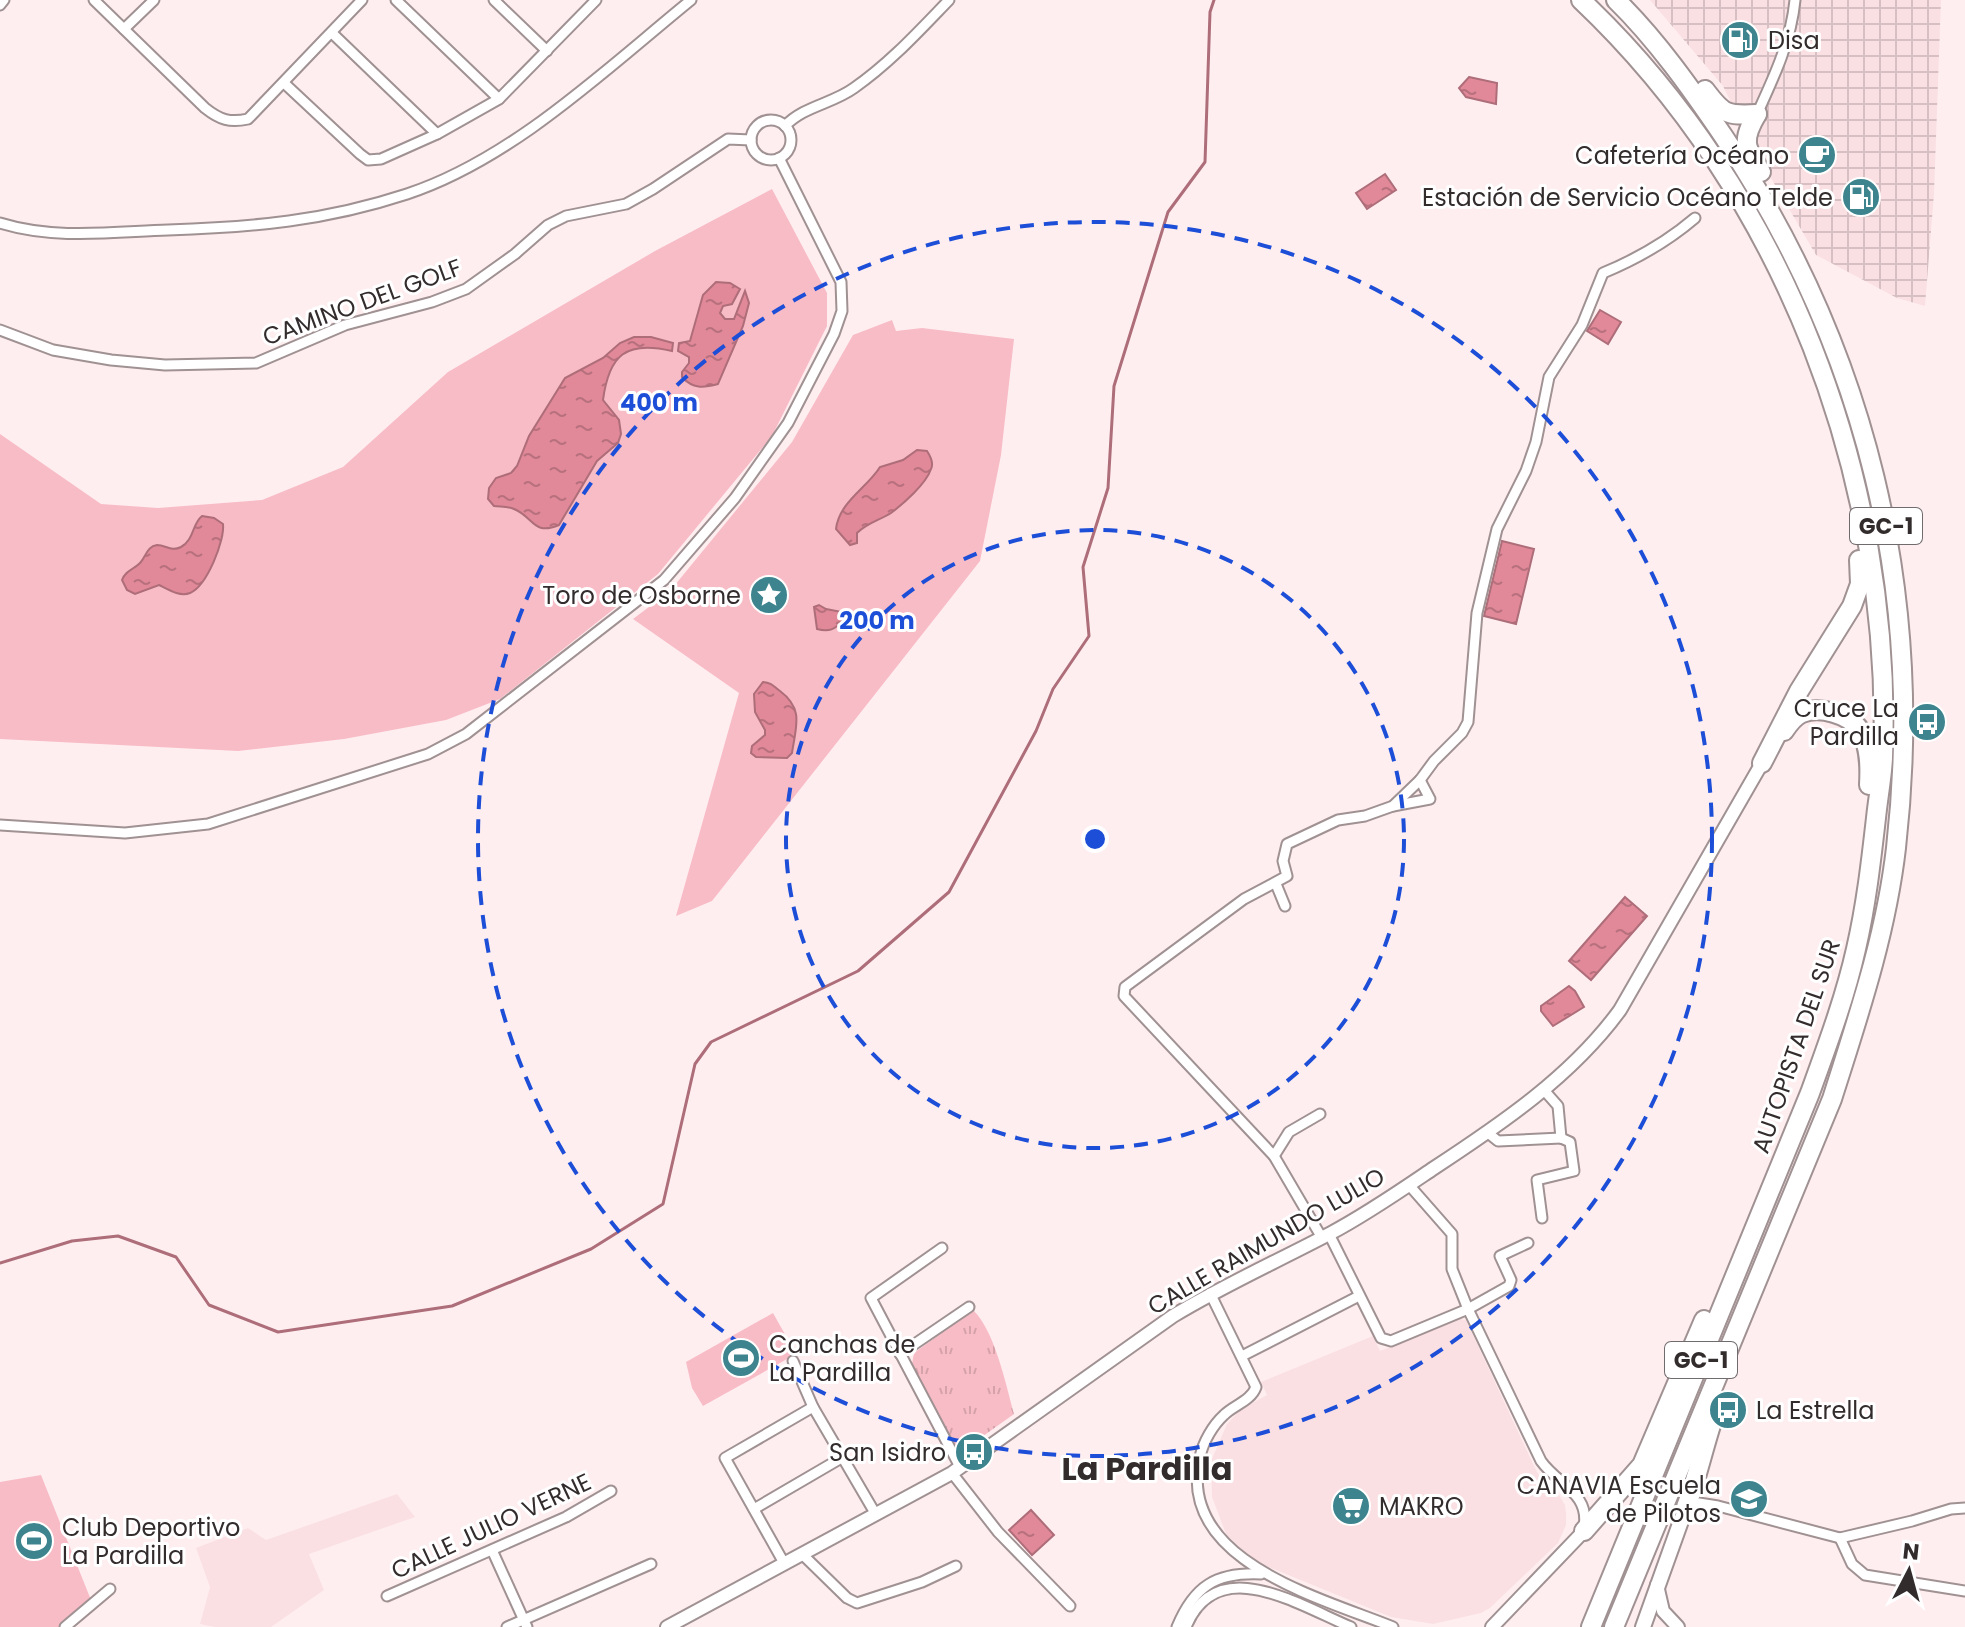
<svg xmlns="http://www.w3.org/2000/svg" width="1965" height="1627" font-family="Poppins,sans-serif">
  <defs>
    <pattern id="industrial-grid" width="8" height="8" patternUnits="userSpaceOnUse" patternTransform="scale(2)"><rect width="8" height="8" fill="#fae0e3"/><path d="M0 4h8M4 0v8" fill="none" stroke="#d7c0c3"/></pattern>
    <pattern id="park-tufts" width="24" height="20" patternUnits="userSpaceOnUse" patternTransform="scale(2)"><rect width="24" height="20" fill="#f8bcc6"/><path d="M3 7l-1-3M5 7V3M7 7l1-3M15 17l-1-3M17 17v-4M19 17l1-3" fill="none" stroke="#d5a2aa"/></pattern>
    <pattern id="water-ripples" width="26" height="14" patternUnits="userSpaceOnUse" patternTransform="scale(2)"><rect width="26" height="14" fill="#e18999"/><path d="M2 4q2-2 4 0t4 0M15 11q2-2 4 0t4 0" fill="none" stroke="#b7707d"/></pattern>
  </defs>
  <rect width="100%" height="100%" fill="#ffeef0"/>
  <g fill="#fae0e3">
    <polygon points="1460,1319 1466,1320 1534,1466 1541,1479 1557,1492 1565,1505 1566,1514 1566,1525 1558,1543 1490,1608 1481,1613 1433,1624 1391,1617 1254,1561 1226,1534 1212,1497 1211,1461 1227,1424 1241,1409 1267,1395 1261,1382 1373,1336 1380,1351"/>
    <polygon points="397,1494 415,1517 309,1554 324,1590 271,1627 215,1627 200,1624 210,1587 196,1548 248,1528 266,1540"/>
  </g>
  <polygon fill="url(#industrial-grid)" points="1650,0 1941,0 1934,194 1925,306 1897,298 1816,255 1754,149 1723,86"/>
  <g fill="#f8bcc6">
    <polygon points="772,189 827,293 827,326 772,436 658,574 500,699 446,720 344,739 238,751 0,739 0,434 101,504 158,508 262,500 343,467 448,372 655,251"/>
    <polygon points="892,320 896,331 922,328 1014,339 1001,455 980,561 712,901 676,916 739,693 633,619 670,591 792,442 853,335"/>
    <polygon points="773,1313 796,1354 703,1406 692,1388 686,1362"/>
    <polygon points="41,1475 91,1600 63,1627 0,1627 0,1482"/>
  </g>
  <path fill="url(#park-tufts)" d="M973 1310C995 1331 1006 1385 1014 1414L965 1449 956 1447 912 1364 914 1353Z"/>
  <g fill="url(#water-ripples)" stroke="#ad6d79" stroke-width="2">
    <polygon points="1469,77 1497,83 1496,104 1466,97 1459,88"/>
    <polygon points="1385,174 1396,190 1367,209 1356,193"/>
    <path d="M716 282 730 283 740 289 732 304 723 306 720 313 725 319H734L745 291 749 303 743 326 718 384C703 388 693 389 682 377V372L689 363V357L678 351 679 343 690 341 703 295Z"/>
    <polygon points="1600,310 1621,322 1608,344 1587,331"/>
    <path d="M634 337H651L673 343 672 351C626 340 609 355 603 400L619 420 621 434 618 443 597 461 559 525C533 536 534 517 514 509 508 506 500 507 494 506L488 499 489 488 496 478 511 473 517 466 529 436 565 378 603 358 620 343Z"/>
    <path d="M917 450 927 451C931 457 934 463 931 469 926 484 903 504 891 513 880 520 867 523 857 533V543L850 545 836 529C839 502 867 488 880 467L903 460Z"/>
    <path d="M202 516 214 518 223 524C225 540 207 586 190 593 180 597 169 590 159 585L135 594 127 590 122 580C126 570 133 570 140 563 146 557 147 546 157 545 166 545 171 552 181 547 194 540 192 524 202 516Z"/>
    <polygon points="1502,541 1534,549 1516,624 1484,616"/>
    <path d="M819 605 826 609 842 612 843 620C835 630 829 632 817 629L814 607Z"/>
    <path d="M763 682C772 683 773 686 780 691 804 709 796 726 792 753L787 758 756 757 751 753 752 746 765 735V730L755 712 754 694Z"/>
    <polygon points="1625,897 1647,916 1591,980 1569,961"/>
    <polygon points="1569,986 1575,991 1584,1007 1553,1026 1541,1011 1541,1006"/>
    <polygon points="1031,1510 1054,1535 1032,1555 1009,1530"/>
  </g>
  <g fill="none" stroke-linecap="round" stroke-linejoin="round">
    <polyline stroke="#ad6d79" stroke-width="3" points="0,1263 72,1241 118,1236 176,1257 209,1305 278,1332 452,1306 591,1249 663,1204 695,1064 711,1042 858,971 949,892 1036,731 1053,689 1089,636 1083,567 1108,488 1114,386 1168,212 1205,162 1210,12 1214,0"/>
    <defs>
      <g id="minor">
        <path d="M94 0 205 108C220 120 230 123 248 119L362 0"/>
        <polyline points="396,0 499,99"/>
        <polyline points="494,0 547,51"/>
        <polyline points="0,5 4,0"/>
        <polyline points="124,29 154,0"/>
        <polyline points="332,33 437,134"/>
        <polyline points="284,83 360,154 368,160 381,159 437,134 499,99 596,0"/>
        <path d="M1757 114C1774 77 1791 41 1795 0"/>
        <circle cx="771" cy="140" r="20"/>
        <path d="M785 126C804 106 832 104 854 88 890 63 919 31 949 0"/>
        <path d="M0 223C55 240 112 232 168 230 254 227 325 221 407 194 513 159 606 69 691 0"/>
        <polyline points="0,330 53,350 111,360 165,365 256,363 345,325 432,302 466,289 515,254 548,225 566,216 626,204 653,189 728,139 751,140"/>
        <polyline points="1393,806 1430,799 1420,780"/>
        <polyline points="0,825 125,833 208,824 428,754 466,734 664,580 735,498 788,423 834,334 842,311 841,282 779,158"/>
        <polyline points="1276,884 1285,906"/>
        <polyline points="1543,1089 1558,1106 1561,1138"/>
        <polyline points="1488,1133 1498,1141 1561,1138"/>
        <polyline points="1274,1156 1289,1132 1320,1114"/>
        <path d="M1409 1185 1452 1234V1269L1468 1309 1541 1461C1558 1485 1590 1493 1584 1527"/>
        <polyline points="1542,1218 1537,1180 1574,1171 1570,1142 1561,1138"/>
        <polyline points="1329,1234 1381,1338 1391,1341 1468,1309 1509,1286 1511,1280 1500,1256 1528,1243"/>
        <path d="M1322 1238 1274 1156 1124 996 1125 987 1244 899 1287 876 1283 861 1287 844 1338 820 1365 816 1393 806 1420 780 1434 761 1462 733 1468 722 1477 613 1497 529 1526 471 1536 442 1549 377 1582 325 1603 273C1637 259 1668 241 1695 218"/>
        <polyline points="942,1248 871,1298 960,1467"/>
        <path d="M1210 1293 1256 1387C1251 1401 1234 1405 1224 1415 1213 1425 1203 1442 1200 1457 1175 1561 1322 1598 1393 1627"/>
        <polyline points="900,1354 969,1307"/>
        <polyline points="1242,1356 1359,1296"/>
        <polyline points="793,1361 813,1407 875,1513"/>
        <polyline points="952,1473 998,1532 1070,1606"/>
        <polyline points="1686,1507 1699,1503 1718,1506 1840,1538 1912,1521 1951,1509 1965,1508"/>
        <polyline points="754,1509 843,1457"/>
        <polyline points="1840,1538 1852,1564 1865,1575 1965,1591"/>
        <polyline points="492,1550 527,1627"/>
        <polyline points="802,1554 847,1598 857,1603 922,1582 956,1566"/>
        <polyline points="784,1563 725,1458 813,1407"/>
        <polyline points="387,1596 566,1517 611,1491"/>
        <polyline points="65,1627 110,1589"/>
        <polyline points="507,1627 651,1564"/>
        <path d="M1177 1627C1194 1586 1216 1572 1261 1574"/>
        <path d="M1186 1627C1217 1551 1300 1606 1351 1627"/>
      </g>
      <g id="tertiary">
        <polyline points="1657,1585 1663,1611 1678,1627"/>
        <path d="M667 1627 952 1473 1173 1316C1224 1285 1278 1261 1331 1233 1367 1214 1400 1191 1434 1168 1501 1124 1572 1076 1620 1010L1762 763"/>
        <polyline points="1492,1627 1584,1531"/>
      </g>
      <polyline id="primary" points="1643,1627 1686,1507"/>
      <g id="motorway">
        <path d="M1581 0C1785 193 1893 479 1883 758 1882 778 1878 798 1876 818 1871 862 1866 906 1856 949 1845 998 1827 1046 1810 1093L1591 1627"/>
        <path d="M1705 90C1723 114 1726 116 1757 114"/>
        <path d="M1757 114C1741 141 1745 147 1761 172"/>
        <path d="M1784 731C1788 725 1795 716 1802 713 1820 706 1849 714 1860 730 1870 746 1870 767 1869 785"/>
        <polyline points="1762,763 1799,691 1852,606 1860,584 1859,560"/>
        <path d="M1686 1507C1698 1476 1704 1444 1715 1413"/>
        <polyline points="1584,1531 1642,1465 1704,1320"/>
        <path d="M1614 1627 1832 1099C1858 1017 1886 935 1896 848 1925 593 1867 351 1724 137 1692 90 1657 40 1616 0"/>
      </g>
    </defs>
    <use href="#minor" stroke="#a09193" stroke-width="13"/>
    <use href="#tertiary" stroke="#a09193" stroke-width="16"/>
    <use href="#primary" stroke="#a09193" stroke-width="18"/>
    <use href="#motorway" stroke="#a09193" stroke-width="22"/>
    <use href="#minor" stroke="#fff" stroke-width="9"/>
    <use href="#tertiary" stroke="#fff" stroke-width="12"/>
    <use href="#primary" stroke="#fff" stroke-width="14"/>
    <use href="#motorway" stroke="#fff" stroke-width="18"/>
  </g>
  <g fill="none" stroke="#1d4ed8" stroke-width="4" stroke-dasharray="14 10">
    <circle cx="1095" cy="839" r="309"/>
    <circle cx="1095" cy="839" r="617"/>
  </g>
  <defs>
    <symbol id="fuel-disc" viewBox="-11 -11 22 22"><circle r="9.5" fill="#3d848e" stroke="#fff"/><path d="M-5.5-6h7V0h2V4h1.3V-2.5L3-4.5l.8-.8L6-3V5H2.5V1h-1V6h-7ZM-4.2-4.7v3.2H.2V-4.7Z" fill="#fff"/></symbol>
    <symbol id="cafe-disc" viewBox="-11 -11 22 22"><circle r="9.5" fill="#3d848e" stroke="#fff"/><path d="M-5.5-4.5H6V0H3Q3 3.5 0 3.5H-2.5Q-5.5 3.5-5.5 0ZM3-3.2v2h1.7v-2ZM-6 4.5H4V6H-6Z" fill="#fff"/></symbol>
    <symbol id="sight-disc" viewBox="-11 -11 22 22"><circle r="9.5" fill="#3d848e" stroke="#fff"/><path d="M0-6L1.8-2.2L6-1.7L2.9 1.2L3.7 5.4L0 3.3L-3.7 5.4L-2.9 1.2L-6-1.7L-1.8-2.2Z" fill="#fff"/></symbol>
    <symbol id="bus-disc" viewBox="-11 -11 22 22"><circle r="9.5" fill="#3d848e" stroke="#fff"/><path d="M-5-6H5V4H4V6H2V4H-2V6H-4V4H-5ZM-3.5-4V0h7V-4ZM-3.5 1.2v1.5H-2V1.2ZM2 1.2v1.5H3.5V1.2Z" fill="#fff"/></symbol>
    <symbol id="stadium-disc" viewBox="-11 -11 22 22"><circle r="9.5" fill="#3d848e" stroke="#fff"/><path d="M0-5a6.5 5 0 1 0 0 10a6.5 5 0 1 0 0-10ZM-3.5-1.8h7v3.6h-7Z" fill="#fff"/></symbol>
    <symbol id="school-disc" viewBox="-11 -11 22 22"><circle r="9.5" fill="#3d848e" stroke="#fff"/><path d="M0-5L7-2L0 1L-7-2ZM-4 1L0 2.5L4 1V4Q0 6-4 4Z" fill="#fff"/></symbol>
    <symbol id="supermarket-disc" viewBox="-11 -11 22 22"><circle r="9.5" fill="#3d848e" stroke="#fff"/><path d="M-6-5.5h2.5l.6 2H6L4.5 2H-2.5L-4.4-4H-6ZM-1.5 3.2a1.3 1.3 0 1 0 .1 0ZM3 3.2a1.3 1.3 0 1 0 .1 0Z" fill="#fff"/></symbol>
  </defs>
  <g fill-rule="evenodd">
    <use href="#fuel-disc" x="1718" y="18" width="44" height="44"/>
    <use href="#cafe-disc" x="1795" y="133" width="44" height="44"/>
    <use href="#fuel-disc" x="1839" y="175" width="44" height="44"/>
    <use href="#sight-disc" x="747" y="573" width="44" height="44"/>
    <use href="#bus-disc" x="1905" y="700" width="44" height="44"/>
    <use href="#stadium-disc" x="719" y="1336" width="44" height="44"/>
    <use href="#bus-disc" x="1706" y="1388" width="44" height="44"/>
    <use href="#bus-disc" x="952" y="1430" width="44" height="44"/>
    <use href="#school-disc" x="1727" y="1477" width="44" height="44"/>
    <use href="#supermarket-disc" x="1329" y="1484" width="44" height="44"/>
    <use href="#stadium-disc" x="12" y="1519" width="44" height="44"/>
  </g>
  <g text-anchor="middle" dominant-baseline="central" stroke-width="6" stroke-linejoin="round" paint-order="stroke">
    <g fill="#fff" stroke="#706b6c" stroke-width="2">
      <rect x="1850" y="508" width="72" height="36" rx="6"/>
      <rect x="1665" y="1342" width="72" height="36" rx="6"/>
    </g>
    <g font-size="22" font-weight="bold" fill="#332c2d">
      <text x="1886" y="526">GC-1</text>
      <text x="1701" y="1360">GC-1</text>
    </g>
    <g font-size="24" fill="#332c2d" stroke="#fff" text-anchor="end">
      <text x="1768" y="40" text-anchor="start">Disa</text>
      <text x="1789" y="155">Cafetería Océano</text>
      <text x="1833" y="197">Estación de Servicio Océano Telde</text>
      <text x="741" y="595">Toro de Osborne</text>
      <text x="1899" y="708">Cruce La<tspan x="1899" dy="28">Pardilla</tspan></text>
      <text x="769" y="1344" text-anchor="start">Canchas de<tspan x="769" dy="28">La Pardilla</tspan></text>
      <text x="1756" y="1410" text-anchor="start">La Estrella</text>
      <text x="946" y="1452">San Isidro</text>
      <text x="1721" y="1485">CANAVIA Escuela<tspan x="1721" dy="28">de Pilotos</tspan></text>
      <text x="1379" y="1506" text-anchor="start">MAKRO</text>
      <text x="62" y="1527" text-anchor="start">Club Deportivo<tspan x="62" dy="28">La Pardilla</tspan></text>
    </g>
    <g font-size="24" fill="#332c2d" stroke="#fff">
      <text transform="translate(362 302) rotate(-20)">CAMINO DEL GOLF</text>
      <text transform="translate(1796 1046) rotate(-71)">AUTOPISTA DEL SUR</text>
      <text transform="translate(1266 1241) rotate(-30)">CALLE RAIMUNDO LULIO</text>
      <text transform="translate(491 1526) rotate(-25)">CALLE JULIO VERNE</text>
    </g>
    <g font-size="32" font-weight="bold" fill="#332c2d" stroke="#fff">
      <text x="1147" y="1468">La Pardilla</text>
    </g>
  </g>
  <circle cx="1095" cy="839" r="12" fill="#1d4ed8" stroke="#fff" stroke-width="4"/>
  <g font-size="24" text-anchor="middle" font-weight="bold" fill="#1d4ed8" stroke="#fff" stroke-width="6" stroke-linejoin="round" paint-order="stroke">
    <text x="659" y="411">400 m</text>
    <text x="877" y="629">200 m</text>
  </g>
  <g transform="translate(1909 1571) rotate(6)" stroke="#ffffff" stroke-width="6" paint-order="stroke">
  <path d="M0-6L14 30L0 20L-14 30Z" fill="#332c2d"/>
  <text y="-12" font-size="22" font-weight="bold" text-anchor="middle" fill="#332c2d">N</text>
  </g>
</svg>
